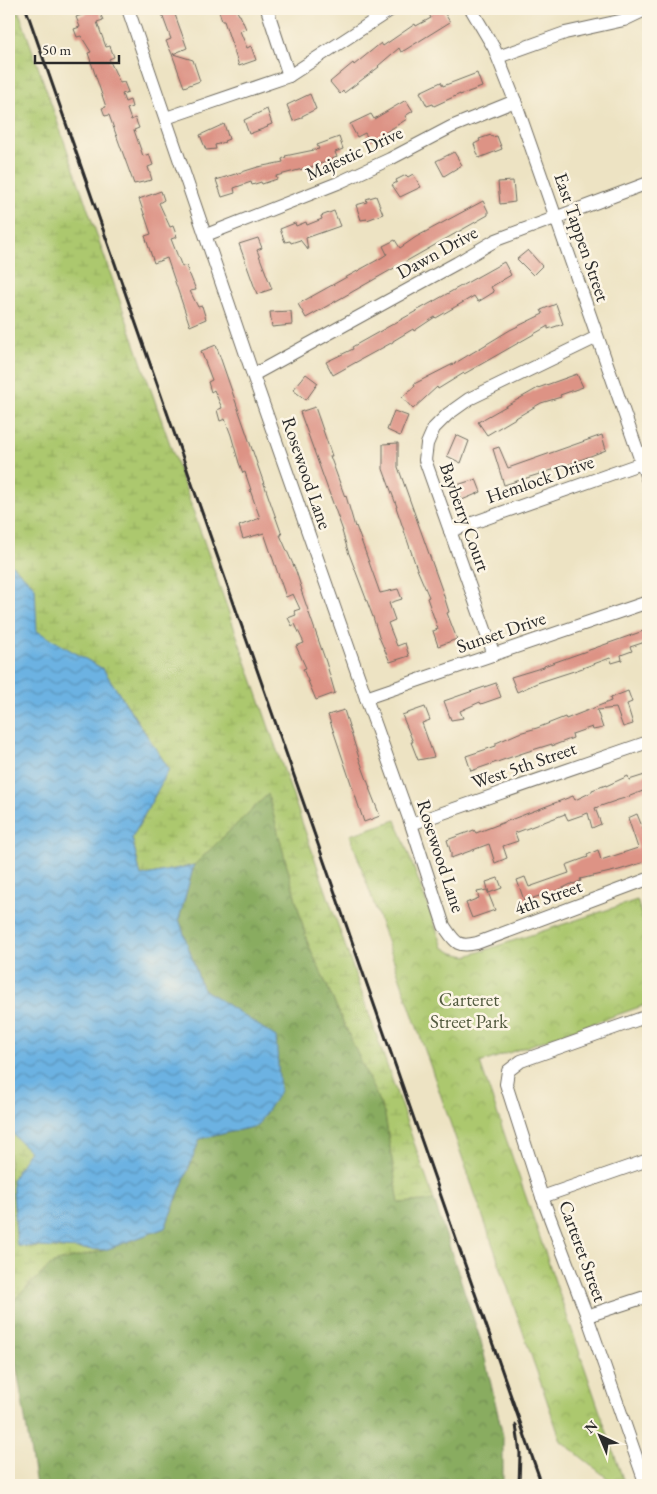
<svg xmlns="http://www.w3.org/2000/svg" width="657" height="1494" font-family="'EB Garamond',serif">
  <defs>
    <pattern id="forest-crowns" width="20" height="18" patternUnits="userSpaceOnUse" patternTransform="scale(1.25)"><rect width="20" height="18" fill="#89ac61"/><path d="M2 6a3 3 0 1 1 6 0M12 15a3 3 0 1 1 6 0" fill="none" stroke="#708c50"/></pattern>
    <pattern id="wetland-marsh" width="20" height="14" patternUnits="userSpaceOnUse" patternTransform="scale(1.25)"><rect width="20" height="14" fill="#acc86e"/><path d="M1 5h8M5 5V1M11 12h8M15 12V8" fill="none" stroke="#94ac5f"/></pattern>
    <pattern id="park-crowns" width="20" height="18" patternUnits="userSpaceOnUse" patternTransform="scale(1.25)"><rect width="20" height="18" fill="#acc86e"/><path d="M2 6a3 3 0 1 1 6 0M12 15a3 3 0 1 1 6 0" fill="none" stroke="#94ac5f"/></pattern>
    <pattern id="water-waves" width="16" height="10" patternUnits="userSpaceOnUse" patternTransform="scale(1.25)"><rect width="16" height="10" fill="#6cb2e2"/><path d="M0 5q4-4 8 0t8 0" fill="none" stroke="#5991b7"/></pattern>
  </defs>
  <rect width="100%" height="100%" fill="#fcf5e5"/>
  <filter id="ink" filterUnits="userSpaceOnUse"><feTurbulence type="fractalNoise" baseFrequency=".02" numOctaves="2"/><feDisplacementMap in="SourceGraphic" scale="10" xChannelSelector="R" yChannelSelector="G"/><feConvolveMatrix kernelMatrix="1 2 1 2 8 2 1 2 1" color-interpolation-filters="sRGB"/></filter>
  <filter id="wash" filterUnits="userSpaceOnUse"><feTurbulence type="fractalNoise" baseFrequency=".0096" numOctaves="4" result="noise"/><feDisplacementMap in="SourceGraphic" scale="20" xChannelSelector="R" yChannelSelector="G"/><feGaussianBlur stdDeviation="1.12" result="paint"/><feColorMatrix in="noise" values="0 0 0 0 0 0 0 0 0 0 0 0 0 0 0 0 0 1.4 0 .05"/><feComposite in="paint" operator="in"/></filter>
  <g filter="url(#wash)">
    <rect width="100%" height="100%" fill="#ede3c3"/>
    <polygon fill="url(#forest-crowns)" stroke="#5a6c46" points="268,794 307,941 385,1115 399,1203 434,1200 481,1341 503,1436 503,1485 36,1485 9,1321 9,1304 53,1263 105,1250 165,1228 200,1139 257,1126 276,1037 202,988 179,919 194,865"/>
    <g fill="url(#wetland-marsh)" stroke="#6c7a4c">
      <polygon points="9,9 18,9 434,1200 399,1203 385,1115 307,941 268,794 194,865 141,876 132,838 169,769 103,669 36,631 35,587 9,562"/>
      <polygon points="9,1130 30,1151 12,1180 17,1246 105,1250 53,1263 9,1304"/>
    </g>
    <polygon fill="url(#park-crowns)" stroke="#6c7a4c" points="396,820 443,947 453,953 467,956 637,900 648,935 648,1004 480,1063 625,1485 616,1485 561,1441 350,835"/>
    <polygon fill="url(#water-waves)" stroke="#4c6e86" points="9,562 35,587 37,631 103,669 169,769 132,838 141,876 194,865 179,919 202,988 276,1037 280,1091 257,1126 200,1139 165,1228 105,1250 17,1246 12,1180 29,1151 9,1130"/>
    <g id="blocks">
      <g fill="#dd9385">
        <polygon points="98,9 103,20 97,22 106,47 110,46 114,57 109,59 120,83 124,82 128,92 122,94 125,102 130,100 132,107 127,109 131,120 135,118 139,128 134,130 143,156 149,154 153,165 148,167 152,180 134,184 109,115 105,116 102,108 106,107 88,53 91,52 81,36 77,37 74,29 80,27 76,17"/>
        <polygon points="160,9 173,9 187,48 173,54 193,60 200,81 184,87 172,54 166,41 171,39"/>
        <polygon points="225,9 236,9 239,15 240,15 246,29 240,31 247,48 251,46 256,60 239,66 224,21 222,21 219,11"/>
        <polygon points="437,9 442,9 450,22 405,50 401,52 399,48 378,66 379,67 344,93 343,91 340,94 330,82 353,63 354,65 381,43 383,46 415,24 416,26 431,18 429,14"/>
        <polygon points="477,73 482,87 460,95 460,94 434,106 433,104 427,106 420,92 441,82 443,86"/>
        <polygon points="310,94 316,109 302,116 302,118 293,121 287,105"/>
        <polygon points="406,100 413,111 405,116 407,119 370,142 365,133 357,137 350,124 371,114 374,119"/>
        <polygon points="267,109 272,124 267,126 268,127 249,134 244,120"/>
        <polygon points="224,124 229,139 224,141 225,142 215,145 216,149 206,150 200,135"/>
        <polygon points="491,135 492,137 497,136 502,149 479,158 474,144 480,141 479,139"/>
        <polygon points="339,137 343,149 335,152 337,157 314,166 276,176 277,179 262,184 261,182 252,185 251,182 234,188 235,193 222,197 216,180 258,167 283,162 282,159 286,157 285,156 319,149 317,145"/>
        <polygon points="454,152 462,165 444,176 436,161"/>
        <polygon points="413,174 421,187 400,197 392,185 397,182 396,180 406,175 408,177"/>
        <polygon points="513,181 515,202 500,204 498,182"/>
        <polygon points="161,191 164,200 159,203 170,227 173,226 177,237 171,239 182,267 186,265 189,274 190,275 196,290 190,291 198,307 202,306 206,319 190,326 167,258 154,263 145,236 151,234 139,199"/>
        <polygon points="376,196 383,214 367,220 367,219 361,220 356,205 367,202 366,199"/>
        <polygon points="483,201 488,211 488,215 306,318 298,304 381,258 387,254 383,246 395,240 400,248 416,237"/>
        <polygon points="334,211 340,226 306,238 308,250 300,240 291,243 290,241 285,242 280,229 295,223 296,226 306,222 307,225 322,219 321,216"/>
        <polygon points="258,238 262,248 257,250 272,289 257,294 239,244"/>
        <polygon points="528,250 542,266 533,275 517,259"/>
        <polygon points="504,262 511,275 491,287 494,292 478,302 474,296 436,318 435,317 414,331 413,329 393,341 393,342 360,360 333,375 326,362 353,349 352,347"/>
        <polygon points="556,304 563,324 548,329 548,326 464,374 464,373 438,389 437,387 413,409 402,397 415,386 414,384 457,362 510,330 543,314 541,310"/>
        <polygon points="291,311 292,325 272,327 270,312"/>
        <polygon points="216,345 271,504 282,535 280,535 296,571 302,590 301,590 326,662 335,693 316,700 303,669 306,668 296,646 304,643 295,624 292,626 288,618 296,615 294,611 300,609 293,594 286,597 264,533 243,539 239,526 260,518 250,490 251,490 245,472 243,473 239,463 231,435 225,419 220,421 217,410 222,408 214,390 211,392 208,382 212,380 201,351"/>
        <polygon points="306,374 318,383 306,400 293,390"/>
        <polygon points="577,374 583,387 560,395 561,397 541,403 487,435 478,422 538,388"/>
        <polygon points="315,407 332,456 330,456 345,497 346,496 355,527 356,526 380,593 398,589 402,599 389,603 395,620 388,623 397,646 405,643 409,656 390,662 379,637 373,617 348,551 342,531 343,531 300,412"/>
        <polygon points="394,411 408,416 400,436 387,430"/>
        <polygon points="456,435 469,441 461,463 447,456"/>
        <polygon points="602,435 606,450 562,467 504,485 493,449 499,447 508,468"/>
        <polygon points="398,443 398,467 443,593 449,612 447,613 457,639 438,646 433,631 438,629 427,598 429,597 417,569 396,507 397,507 383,469 383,444"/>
        <polygon points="476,479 481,492 462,500 457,485"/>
        <polygon points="646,630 648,641 630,647 632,651 621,655 622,660 612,663 610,658 577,670 537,683 517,692 511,677 544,667 544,666"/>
        <polygon points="496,683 501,697 481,704 480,702 460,711 463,718 451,720 444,701"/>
        <polygon points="628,691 632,702 627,704 633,724 623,727 616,708 597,710 603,728 593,730 592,727 572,734 573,738 552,746 552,744 526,752 471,771 466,756 496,746 496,743 519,733 537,728 565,717 566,719 611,701 610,698"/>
        <polygon points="425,707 430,720 422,723 434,757 418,760 411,742 413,742 402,715"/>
        <polygon points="344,710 359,758 370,788 369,788 380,816 364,822 328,715"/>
        <polygon points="648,774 648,789 625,798 618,800 595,808 601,824 592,828 588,813 568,820 565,814 515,833 518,841 503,846 507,858 495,863 489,844 451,858 451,853 447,840 474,830 476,833 573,796 575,800 592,792 592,790 606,785 606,786 628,776 629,780"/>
        <polygon points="637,814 648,841 648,861 619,870 580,879 581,881 573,884 573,883 559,890 533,898 535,902 526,906 517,880 525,877 529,887 569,873 566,865 588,857 587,855 598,850 601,860 638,848 628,818"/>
        <polygon points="498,878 502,888 489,893 486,882"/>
        <polygon points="487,890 495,910 472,918 466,903 479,898 477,892"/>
      </g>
    </g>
  </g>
  <g filter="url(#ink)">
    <use href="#blocks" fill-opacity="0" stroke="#6f6b60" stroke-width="1"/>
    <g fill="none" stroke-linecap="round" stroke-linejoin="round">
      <defs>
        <g id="minor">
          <path d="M128 9 253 375 366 698 411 824 444 926C455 942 457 948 477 943L648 879"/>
          <polyline points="267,9 289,76"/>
          <polyline points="471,9 494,48 515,101 648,481"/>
          <polyline points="498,57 565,33 624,20 647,9"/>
          <polyline points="166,118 289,76 392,9"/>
          <polyline points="206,235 338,183 390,159 451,127 515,101"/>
          <polyline points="253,375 457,263 496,240 648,183"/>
          <polyline points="450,531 642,463"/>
          <polyline points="494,655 425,460 427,444 434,428 448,414 469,399 597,337"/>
          <polyline points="366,698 648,602"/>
          <polyline points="411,824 648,742"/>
          <polyline points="542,1197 648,1160"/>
          <polyline points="587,1316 648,1296"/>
          <polyline points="646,1485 587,1316 542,1197 506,1084 508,1071 521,1061 648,1016"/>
        </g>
      </defs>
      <use href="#minor" stroke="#6f6b60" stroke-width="14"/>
      <use href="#minor" stroke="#fff" stroke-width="12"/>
      <g stroke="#2b2b2b" stroke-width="3">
        <polyline points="26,9 542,1485"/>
        <polyline points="516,1425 520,1453 519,1485"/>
      </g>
    </g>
  </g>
  <g text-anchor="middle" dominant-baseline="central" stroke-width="5" stroke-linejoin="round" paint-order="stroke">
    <g font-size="19" fill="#2b2b2b" stroke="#fcf5e5">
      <text transform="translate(354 153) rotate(-25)">Majestic Drive</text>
      <text transform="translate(582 237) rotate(71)">East Tappen Street</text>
      <text transform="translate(437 252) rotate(-29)">Dawn Drive</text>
      <text transform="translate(307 473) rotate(71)">Rosewood Lane</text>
      <text transform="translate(540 479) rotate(-19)">Hemlock Drive</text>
      <text transform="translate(465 517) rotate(70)">Bayberry Court</text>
      <text transform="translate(501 632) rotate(-19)">Sunset Drive</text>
      <text transform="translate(524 765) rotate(-19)">West 5th Street</text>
      <text transform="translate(441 856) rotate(72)">Rosewood Lane</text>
      <text transform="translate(548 897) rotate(-20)">4th Street</text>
      <text transform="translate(583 1251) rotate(70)">Carteret Street</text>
    </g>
    <g font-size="19" fill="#525a3f" stroke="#fcf5e5">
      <text x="469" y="999">Carteret<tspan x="469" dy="22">Street Park</tspan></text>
    </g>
  </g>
  <rect width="657" height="1494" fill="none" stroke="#fcf5e5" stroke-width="30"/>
  <g transform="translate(600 1436) rotate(316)" stroke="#fcf5e5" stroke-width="4" paint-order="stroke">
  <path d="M0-4L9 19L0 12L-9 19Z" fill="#2b2b2b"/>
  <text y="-8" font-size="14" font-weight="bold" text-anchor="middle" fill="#2b2b2b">N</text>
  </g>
  <path d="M35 55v8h84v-8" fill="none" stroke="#2b2b2b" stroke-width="2.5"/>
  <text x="42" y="55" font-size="15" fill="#2b2b2b" stroke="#fcf5e5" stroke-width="4" paint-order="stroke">50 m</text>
</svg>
